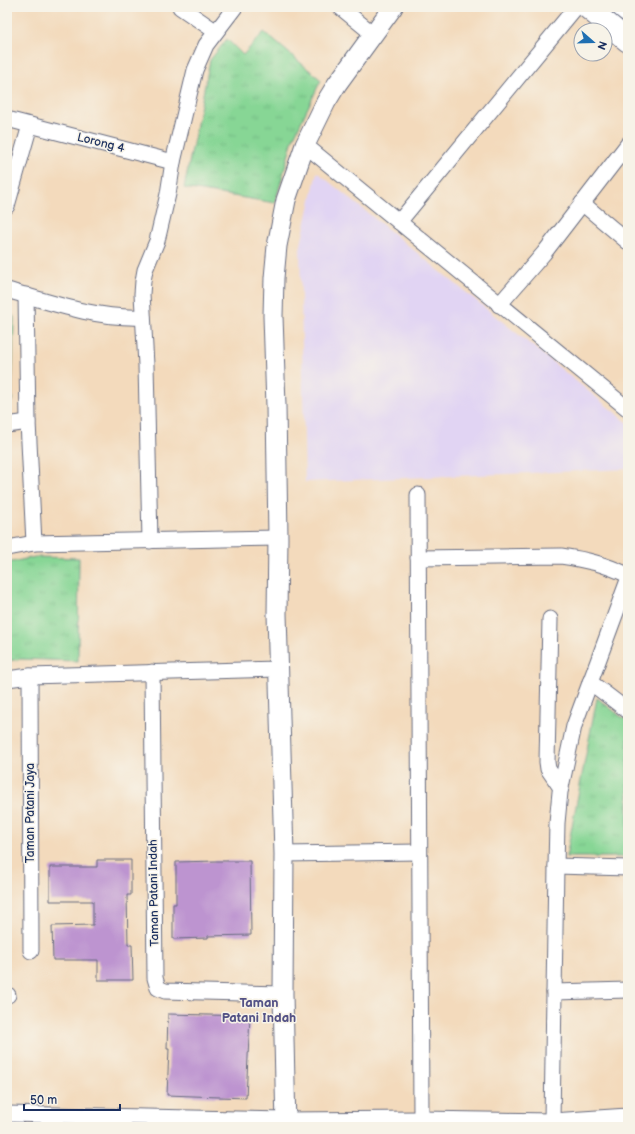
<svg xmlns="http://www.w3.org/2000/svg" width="635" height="1134" font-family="'Balsamiq Sans',sans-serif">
  <defs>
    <pattern id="grass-tufts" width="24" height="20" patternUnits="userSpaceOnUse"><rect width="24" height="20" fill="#87d695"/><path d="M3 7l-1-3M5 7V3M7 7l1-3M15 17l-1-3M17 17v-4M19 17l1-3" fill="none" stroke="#74b883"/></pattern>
  </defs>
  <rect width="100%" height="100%" fill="#f7f3e8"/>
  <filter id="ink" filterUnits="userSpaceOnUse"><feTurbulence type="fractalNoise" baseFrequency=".025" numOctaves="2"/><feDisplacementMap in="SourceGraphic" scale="8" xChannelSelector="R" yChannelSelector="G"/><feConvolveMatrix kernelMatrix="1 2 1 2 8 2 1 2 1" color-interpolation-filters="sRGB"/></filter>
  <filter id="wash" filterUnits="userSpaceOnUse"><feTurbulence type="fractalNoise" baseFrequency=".012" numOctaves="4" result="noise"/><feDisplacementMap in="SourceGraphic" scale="16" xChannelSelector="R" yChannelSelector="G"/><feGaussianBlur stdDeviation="0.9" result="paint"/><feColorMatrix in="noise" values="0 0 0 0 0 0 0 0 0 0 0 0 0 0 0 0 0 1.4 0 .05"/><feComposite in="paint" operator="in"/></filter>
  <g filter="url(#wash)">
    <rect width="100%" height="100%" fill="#f3dabc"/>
    <polygon fill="#e1d4f3" points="317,172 628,423 628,469 305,482 300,249"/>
    <g fill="url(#grass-tufts)" stroke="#51827a">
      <polygon points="264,32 321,80 293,139 275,203 184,188 210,60 227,39 243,55"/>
      <polygon points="7,309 14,317 12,401 7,407"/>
      <polygon points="35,557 79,558 78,661 21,659 7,661 7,563"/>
      <polygon points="597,698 628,722 628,857 566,857"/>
    </g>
    <g id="blocks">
      <g fill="#bd94d0">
        <polygon points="97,860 131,860 131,895 127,895 128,945 132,945 133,980 98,980 98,960 53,960 52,926 93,925 93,901 50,901 50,867 97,867"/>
        <polygon points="216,861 250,861 251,935 208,936 208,938 173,939 173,904 176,904 176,862"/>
        <polygon points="168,1014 250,1016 246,1098 167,1095 169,1049 167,1049"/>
      </g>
    </g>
  </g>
  <g filter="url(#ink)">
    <use href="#blocks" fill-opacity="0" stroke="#676b7f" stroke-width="1"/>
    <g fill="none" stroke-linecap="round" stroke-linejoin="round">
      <defs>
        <g id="minor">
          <polyline points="180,7 215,31"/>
          <polyline points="340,7 373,34"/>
          <polyline points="7,119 173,162"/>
          <polyline points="305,145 628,409"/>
          <polyline points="582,203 628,242"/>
          <polyline points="7,206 30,125"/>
          <polyline points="399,222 576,7"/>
          <path d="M7 290C52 303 96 319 143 317"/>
          <polyline points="26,295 28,422 34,543"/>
          <polyline points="499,305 544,253 628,144"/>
          <polyline points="7,425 28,422"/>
          <polyline points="418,495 421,1119"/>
          <polyline points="150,541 146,365 142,294 143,281 145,270 157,241 168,194 173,162 195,70 206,45 235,7"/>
          <polyline points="7,548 34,543 278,538"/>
          <path d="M418 558 561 556C588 560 604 564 628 575"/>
          <polyline points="550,619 547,762 548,769 561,788"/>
          <polyline points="152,672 155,978 158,988 165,991 283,994"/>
          <polyline points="30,676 31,951"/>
          <polyline points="7,679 30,676 278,669"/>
          <polyline points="590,682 628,711"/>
          <polyline points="284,854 419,852"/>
          <polyline points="556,866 628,868"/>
          <polyline points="554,992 628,990"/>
          <polyline points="7,995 8,995"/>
          <polyline points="7,1114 286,1120 421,1119 552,1121 628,1116"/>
          <polyline points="552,1121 556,866 557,823 560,792 574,726 628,580"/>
        </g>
        <polyline id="tertiary" points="286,1127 283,994 284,854 277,614 278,538 276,406 273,316 274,278 277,246 286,200 305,145 326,102 337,84 393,7"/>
        <g id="primary">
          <polyline points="587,7 628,41"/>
          <polyline points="623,7 628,11"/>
        </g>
      </defs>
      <use href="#minor" stroke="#676b7f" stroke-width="17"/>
      <use href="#tertiary" stroke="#676b7f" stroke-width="21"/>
      <use href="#primary" stroke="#676b7f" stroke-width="24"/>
      <use href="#minor" stroke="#fff" stroke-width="15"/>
      <use href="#tertiary" stroke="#fff" stroke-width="19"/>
      <use href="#primary" stroke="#fff" stroke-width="22"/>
    </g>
  </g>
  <g text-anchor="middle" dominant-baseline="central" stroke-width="3" stroke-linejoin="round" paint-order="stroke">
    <g font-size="12" fill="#1b2f5e" stroke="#f7f3e8">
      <text transform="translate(101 143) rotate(14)">Lorong 4</text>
      <text transform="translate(30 813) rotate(-90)">Taman Patani Jaya</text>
      <text transform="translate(154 893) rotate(-91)">Taman Patani Indah</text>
    </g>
    <g font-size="13" font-weight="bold" fill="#545286" stroke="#f7f3e8">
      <text x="259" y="1003">Taman<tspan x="259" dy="15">Patani Indah</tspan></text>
    </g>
  </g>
  <rect width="635" height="1134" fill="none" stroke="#f7f3e8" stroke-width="24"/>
  <g transform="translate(593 42) rotate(110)"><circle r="19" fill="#f7f3e8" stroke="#9fa5b1"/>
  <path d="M0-3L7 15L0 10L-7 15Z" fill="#1f6fb2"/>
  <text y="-6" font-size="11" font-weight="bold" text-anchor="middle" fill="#1b2f5e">N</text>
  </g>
  <path d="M24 1104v6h96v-6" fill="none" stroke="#1b2f5e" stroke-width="2"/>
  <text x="30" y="1104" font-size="12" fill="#1b2f5e" stroke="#f7f3e8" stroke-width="3" paint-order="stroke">50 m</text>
</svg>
